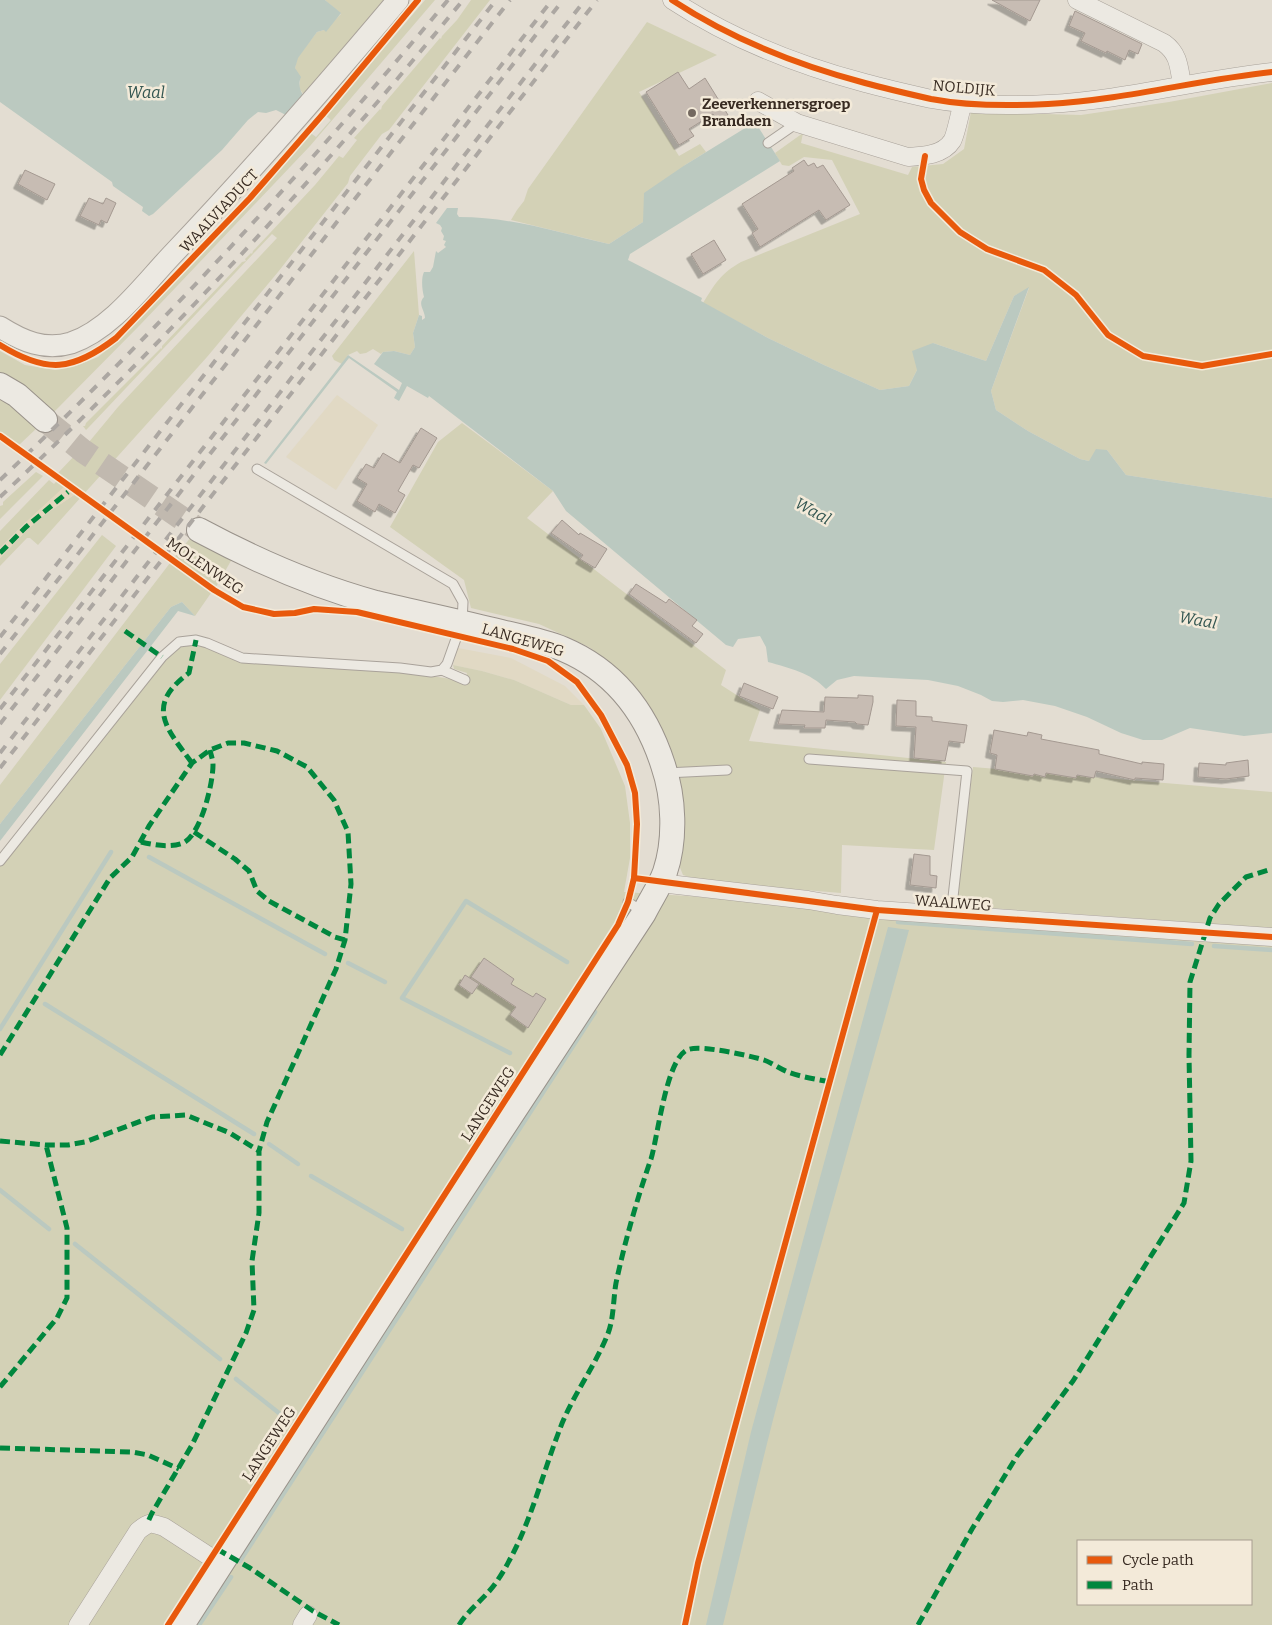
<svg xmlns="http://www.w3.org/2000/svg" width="1272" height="1625" font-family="Bitter,serif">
  <defs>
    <filter id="shadow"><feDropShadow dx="-4.5" dy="4.5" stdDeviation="0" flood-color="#0004"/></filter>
  </defs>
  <rect width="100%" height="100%" fill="#e3ddd2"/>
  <g fill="#e1d9c4">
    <polygon points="337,395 378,425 336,490 286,457"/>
    <polygon points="458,648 511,658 565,686 584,705 571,705 514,680 482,671 453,665"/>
  </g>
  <g fill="#d3d1b6" fill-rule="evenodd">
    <polygon points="325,0 393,0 304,95 299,88 300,81 295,68 297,58 317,32 324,30 341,14"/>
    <polygon points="425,0 435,0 310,146 140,325 53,413 0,372 0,351 25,365 55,370 76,366 98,357 118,341 252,200 312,133 316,137 330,119 326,116"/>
    <polygon points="471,0 490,0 389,130 382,134 350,176 348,183 278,272 207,357 38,545 30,538 27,538 0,566 0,558 27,530 44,515 74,495 67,485 25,523 0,548 0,531 49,480 54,484 61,476 58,473 76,454 80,457 91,444 89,442 118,407 277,238 272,234 89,427 86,430 83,426 85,426 86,423 161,348 162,349 162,346 242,262 246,261 245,259 251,253 252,254 253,251 315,185 339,156 343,158 357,140 354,138 380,109 381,110 382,106 440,38 441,39 442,36 457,20"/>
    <polygon points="647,22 717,55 639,92 679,156 700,144 706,152 685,165 643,222 609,244 511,220 517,210 524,201 528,189"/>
    <path d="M1272 83V498L1126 475 1107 450 1089 461 1080 459 1028 431 996 410 991 391 1029 288 1014 296 986 361 933 343 917 370 909 386 880 390 824 365 768 338 703 303C715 284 720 274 741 262L860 214 832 160 804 157 789 166 782 165 775 153 803 133 801 143 908 175 912 167 943 164 964 149 971 112 1081 115 1169 102Z"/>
    <polygon points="414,251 419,315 413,333 415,347 410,355 394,351 383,352 381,354 373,349 366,353 360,354 357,351 348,355 342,364 334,360 332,356"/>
    <polygon points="0,397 39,426 19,445 0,432"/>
    <polygon points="462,423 553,491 527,518 726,670 721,685 760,710 749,741 946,762 934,850 842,845 841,893 706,882 683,875 679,865 680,790 669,743 643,698 616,667 589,647 539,624 471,608 464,580 390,527 438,442"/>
    <polygon points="36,472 43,476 0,519 0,506 3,505 3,502"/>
    <polygon points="102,535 116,546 0,700 0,664"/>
    <polygon points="191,537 232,559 216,587 175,557"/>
    <polygon points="170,563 211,593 195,616 182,602 171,607 0,824 0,785"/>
    <path d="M181 645 204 647 208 649C262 656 316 665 371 670 403 673 434 675 465 682L467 673 454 669 453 665 482 671 514 680 571 705H584L601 729 625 786 630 823V858L624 892 687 896 1272 942V1625H0V866L159 666ZM1078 1541H1251V1604H1078Z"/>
    <polygon points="973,767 1272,792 1272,928 963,906 956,902"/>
  </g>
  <polygon fill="#e3d6bd" points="67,484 74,495 44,515 27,530 0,558 0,548 25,523"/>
  <g fill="#bbc9c0">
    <path d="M0 0H325L341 13 326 32 324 30 317 32 298 58 295 68 301 77C293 95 318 110 331 120L316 137 286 115 276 110 266 113 258 112 248 120 222 150 153 214 149 216 142 211 143 207 113 186 112 182 0 102Z"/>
    <path d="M755 122 780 161 630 254 628 260 702 298 701 301 768 338 824 365 880 390 909 386 917 370 912 351 933 343 986 361 1014 296 1029 287 991 391 996 410 1028 431 1080 459 1089 461 1096 449 1107 450 1126 475 1272 498V733L1244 736 1190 728 1162 740H1143L1121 733 1087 717 1055 706 1023 700 1003 702 992 701 981 695 958 686 928 680 854 676 837 680 826 689C811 673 789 668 768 662L766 647 760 636 738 639 733 647 726 645 566 511 553 491 429 396 428 398 407 386 399 401 394 398 397 392 349 358 266 464 264 463 348 355 399 390 402 383 374 364 383 352 394 351 410 355 415 347 413 333 419 315 422 316V320L425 318C425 310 417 304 424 297 422 290 421 278 424 272H430L433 267 436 251 438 253 446 247 444 245 446 241 443 240 444 236 441 231 442 228 440 225 436 223 447 208H458L457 214 459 217C513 217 559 233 609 244L643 222 644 193 685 165Z"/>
    <polygon points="182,602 195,616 178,611 0,841 0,824 171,607"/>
    <path d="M888 927 909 930C869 1077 826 1224 786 1371 763 1455 744 1540 723 1625H706L751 1432Z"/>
  </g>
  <polygon fill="#e3ddd2" points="310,104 331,120 316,137 295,122"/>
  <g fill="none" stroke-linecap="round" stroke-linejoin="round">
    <g stroke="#bbc9c0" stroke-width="4.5">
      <polyline points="149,857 325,954"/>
      <polyline points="898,922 1192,944"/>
      <polyline points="1214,946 1272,950"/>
      <polyline points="348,963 385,982"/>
      <polyline points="45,1004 254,1134"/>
      <polyline points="0,1029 111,852"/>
      <polyline points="510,1053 402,998 466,901 567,962"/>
      <polyline points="269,1144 298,1164"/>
      <polyline points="311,1176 402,1229"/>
      <polyline points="0,1190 49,1229"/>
      <polyline points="75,1244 220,1359"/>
      <polyline points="236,1379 284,1417"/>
      <polyline points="240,1561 595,1012"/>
      <polyline points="199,1625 231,1577"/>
    </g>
  </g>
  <g fill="#c7bcb3" stroke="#a49991" filter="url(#shadow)">
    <polygon points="992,0 1040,0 1030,21"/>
    <polygon points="1075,11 1142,44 1138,54 1129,50 1125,60 1107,51 1106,53 1081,41 1085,33 1069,26"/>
    <polygon points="678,72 689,89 705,78 728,115 718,121 713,114 689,129 694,136 679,145 646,92"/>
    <polygon points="804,160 808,166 814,163 817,168 823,165 850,205 826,220 819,210 760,247 752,233 758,229 742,204 794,171 792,168"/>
    <polygon points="25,170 55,184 47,200 18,184"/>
    <polygon points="89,198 103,204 106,198 116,203 107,223 101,220 99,225 80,216"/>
    <polygon points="714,240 726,260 703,274 691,254"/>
    <polygon points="421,428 437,438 419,468 413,465 398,491 405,495 395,513 379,504 375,512 357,501 367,484 357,478 366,464 374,468 383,453 400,463"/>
    <polygon points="562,520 579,535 580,533 607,549 595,568 580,559 583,555 551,533"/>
    <polygon points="636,584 666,603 669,599 697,620 692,626 703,634 696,643 629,594"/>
    <polygon points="744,683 778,697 773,709 739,696"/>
    <polygon points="858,695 873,696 873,702 868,725 857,724 855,722 826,720 825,728 804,728 805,725 778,724 782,710 824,712 825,697 858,698"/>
    <polygon points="897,700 916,701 916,716 932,717 932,721 967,725 964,743 949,741 945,761 914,758 916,727 896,726"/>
    <polygon points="994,730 1027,736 1028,732 1042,735 1041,739 1099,750 1099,754 1142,764 1142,762 1164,764 1163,780 1135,778 1135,780 1096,771 1094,778 1077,775 1076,778 1046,773 1045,777 1034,774 1033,776 995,769 997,755 990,753"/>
    <polygon points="1248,760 1249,776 1226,779 1198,777 1199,763 1226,765 1226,763"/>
    <polygon points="914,854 930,856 930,875 937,876 936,888 910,885"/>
    <polygon points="484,958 514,979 511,984 533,997 536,993 546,999 528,1028 510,1015 516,1007 471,977"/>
    <polygon points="465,975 479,984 472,994 459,985"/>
  </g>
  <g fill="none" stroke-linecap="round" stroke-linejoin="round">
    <polyline stroke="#c1b9af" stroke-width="24" stroke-dasharray="24 12" stroke-linecap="butt" points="45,420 83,451 199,530"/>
    <defs>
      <g id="service">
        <polyline points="768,143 797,123"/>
        <polyline points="442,670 465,680"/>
        <polyline points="809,759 967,771 951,915"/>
        <polyline points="666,773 727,770"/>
        <polyline points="0,861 162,657 179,642 196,640 207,643 242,658 400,668 431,672 442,670 447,664 462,622 463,602 453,584 257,469"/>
        <polyline points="628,902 643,912"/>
      </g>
      <g id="minor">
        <path d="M672 0C731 39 797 65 865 83 887 89 909 94 931 99 968 106 1010 106 1048 104 1124 100 1197 80 1272 72"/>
        <path d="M1077 0 1164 43C1179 54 1179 67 1182 85"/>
        <path d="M758 101 797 123 908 157C923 156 943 155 952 141 956 135 960 111 963 103"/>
        <polyline points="660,883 808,900 837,905 877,910 1272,937"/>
        <path d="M78 1625 138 1531C149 1522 150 1522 164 1527L221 1564"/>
        <polyline points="302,1625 308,1615"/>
      </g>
      <path id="tertiary" d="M0 327C22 341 45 351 71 343 110 330 142 287 170 257 249 174 324 88 398 0"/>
      <g id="secondary">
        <polyline points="0,385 17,395 45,420"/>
        <path d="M182 1625 441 1222 644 913C651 899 660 886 665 872 676 839 674 797 663 765 646 712 615 671 563 649 543 641 522 637 501 632 460 622 418 613 376 603 314 586 255 560 199 530"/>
      </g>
    </defs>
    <use href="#service" stroke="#a9a29a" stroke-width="11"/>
    <use href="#minor" stroke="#a9a29a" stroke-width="19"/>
    <use href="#tertiary" stroke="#a9a29a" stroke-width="23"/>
    <use href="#secondary" stroke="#99928a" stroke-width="26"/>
    <use href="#service" stroke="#ece9e2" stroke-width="9"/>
    <use href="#minor" stroke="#ece9e2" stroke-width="18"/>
    <use href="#tertiary" stroke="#ece9e2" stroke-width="21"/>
    <use href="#secondary" stroke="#ece9e2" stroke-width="24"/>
    <g stroke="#aca7a2" stroke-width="4" stroke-dasharray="9 9" stroke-linecap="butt">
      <path d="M0 480C159 329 308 168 448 0"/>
      <path d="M0 497C165 342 320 175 463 0"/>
      <polyline points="0,637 496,0"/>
      <polyline points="0,654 510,0"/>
      <polyline points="0,709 552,0"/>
      <polyline points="0,724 563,0"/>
      <polyline points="0,753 585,0"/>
      <polyline points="0,768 597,0"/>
    </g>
    <g stroke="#00873e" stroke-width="5" stroke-dasharray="10 5" stroke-linecap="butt">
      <polyline points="0,553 26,527 68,492"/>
      <polyline points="125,631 162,657"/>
      <path d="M192 763C167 729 144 706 189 673L196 640"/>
      <polyline points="194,832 235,859 249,871 257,891 269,901 335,937 345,940"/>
      <path d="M141 842C154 845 170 848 183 843 201 835 213 783 213 765 213 760 211 755 210 750"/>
      <polyline points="0,1055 110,878 132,857 149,826 192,763 210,750 228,743 244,743 277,751 307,767 334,800 348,832 351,884 345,940 336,969 267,1122 259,1151 259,1213 252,1261 254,1310 246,1333 192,1445 152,1513 147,1524"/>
      <polyline points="0,1141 46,1145 68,1145 85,1142 152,1117 186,1115 230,1133 259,1151"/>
      <polyline points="0,1387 57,1318 67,1298 67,1228 46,1145"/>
      <polyline points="0,1448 132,1452 148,1455 179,1469"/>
      <polyline points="217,1549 250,1568 313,1611 339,1625"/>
      <path d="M459 1625C469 1609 484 1599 495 1584 500 1577 505 1569 509 1561 531 1521 542 1476 558 1434 570 1399 593 1370 607 1336 614 1320 613 1300 616 1283 625 1241 637 1199 651 1159 658 1136 666 1060 687 1050 699 1044 751 1056 764 1060 772 1063 780 1069 788 1072 801 1077 816 1079 830 1082"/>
      <polyline points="918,1625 972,1529 1017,1456 1073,1381 1184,1203 1191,1161 1189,1055 1190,982 1210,918 1219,904 1246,877 1272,869"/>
    </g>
    <defs>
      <g id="cycleway">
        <path d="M672 0C731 39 797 65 865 83 887 89 909 94 931 99 968 106 1010 106 1048 104 1124 100 1197 80 1272 72"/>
        <polyline points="925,156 921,179 924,190 931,203 960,232 987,249 1044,270 1076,295 1108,335 1143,356 1202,366 1272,354"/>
        <path d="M0 345C47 374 73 371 116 338L250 198 323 114 418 0"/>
        <polyline points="0,436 214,590 243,607 274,614 295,613 314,609 357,612 513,649 548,661 577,682 601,715 627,765 635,793 637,824 634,878 628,902 618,925 168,1625"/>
        <polyline points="634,878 877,910 1272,937"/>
        <polyline points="685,1625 698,1563 752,1364 877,910"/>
      </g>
    </defs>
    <use href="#cycleway" stroke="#f3ead9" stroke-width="9"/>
    <use href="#cycleway" stroke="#e8590c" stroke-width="6"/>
  </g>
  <circle fill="#746960" stroke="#f3ead9" stroke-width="2" cx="692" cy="113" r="5"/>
  <g text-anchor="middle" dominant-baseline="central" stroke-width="5" stroke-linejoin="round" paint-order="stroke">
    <g font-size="15" fill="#382b22" stroke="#f3ead9">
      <text transform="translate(964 88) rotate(5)">NOLDIJK</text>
      <text transform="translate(219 211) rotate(-47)">WAALVIADUCT</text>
      <text transform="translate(205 566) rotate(34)">MOLENWEG</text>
      <text transform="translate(523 640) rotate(16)">LANGEWEG</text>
      <text transform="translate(953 903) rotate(4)">WAALWEG</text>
      <text transform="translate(488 1104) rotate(-57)">LANGEWEG</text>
      <text transform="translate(269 1444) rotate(-57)">LANGEWEG</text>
    </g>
    <g font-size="15" font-weight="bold" fill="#382b22" stroke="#f3ead9" text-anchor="start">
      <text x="702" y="104">Zeeverkennersgroep<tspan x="702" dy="17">Brandaen</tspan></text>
    </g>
    <g font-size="16" font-style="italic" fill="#335651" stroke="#f3ead9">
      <text x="146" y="92">Waal</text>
      <text transform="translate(813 511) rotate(29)">Waal</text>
      <text transform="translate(1198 620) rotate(10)">Waal</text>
    </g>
  </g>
  <rect x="1077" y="1540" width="175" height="65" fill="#f3ead9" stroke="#a89e90"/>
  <rect x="1087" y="1556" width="25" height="8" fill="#e8590c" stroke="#a89e90"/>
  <text x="1122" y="1565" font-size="15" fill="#382b22">Cycle path</text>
  <rect x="1087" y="1581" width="25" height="8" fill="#00873e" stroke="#a89e90"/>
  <text x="1122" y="1590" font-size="15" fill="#382b22">Path</text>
</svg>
